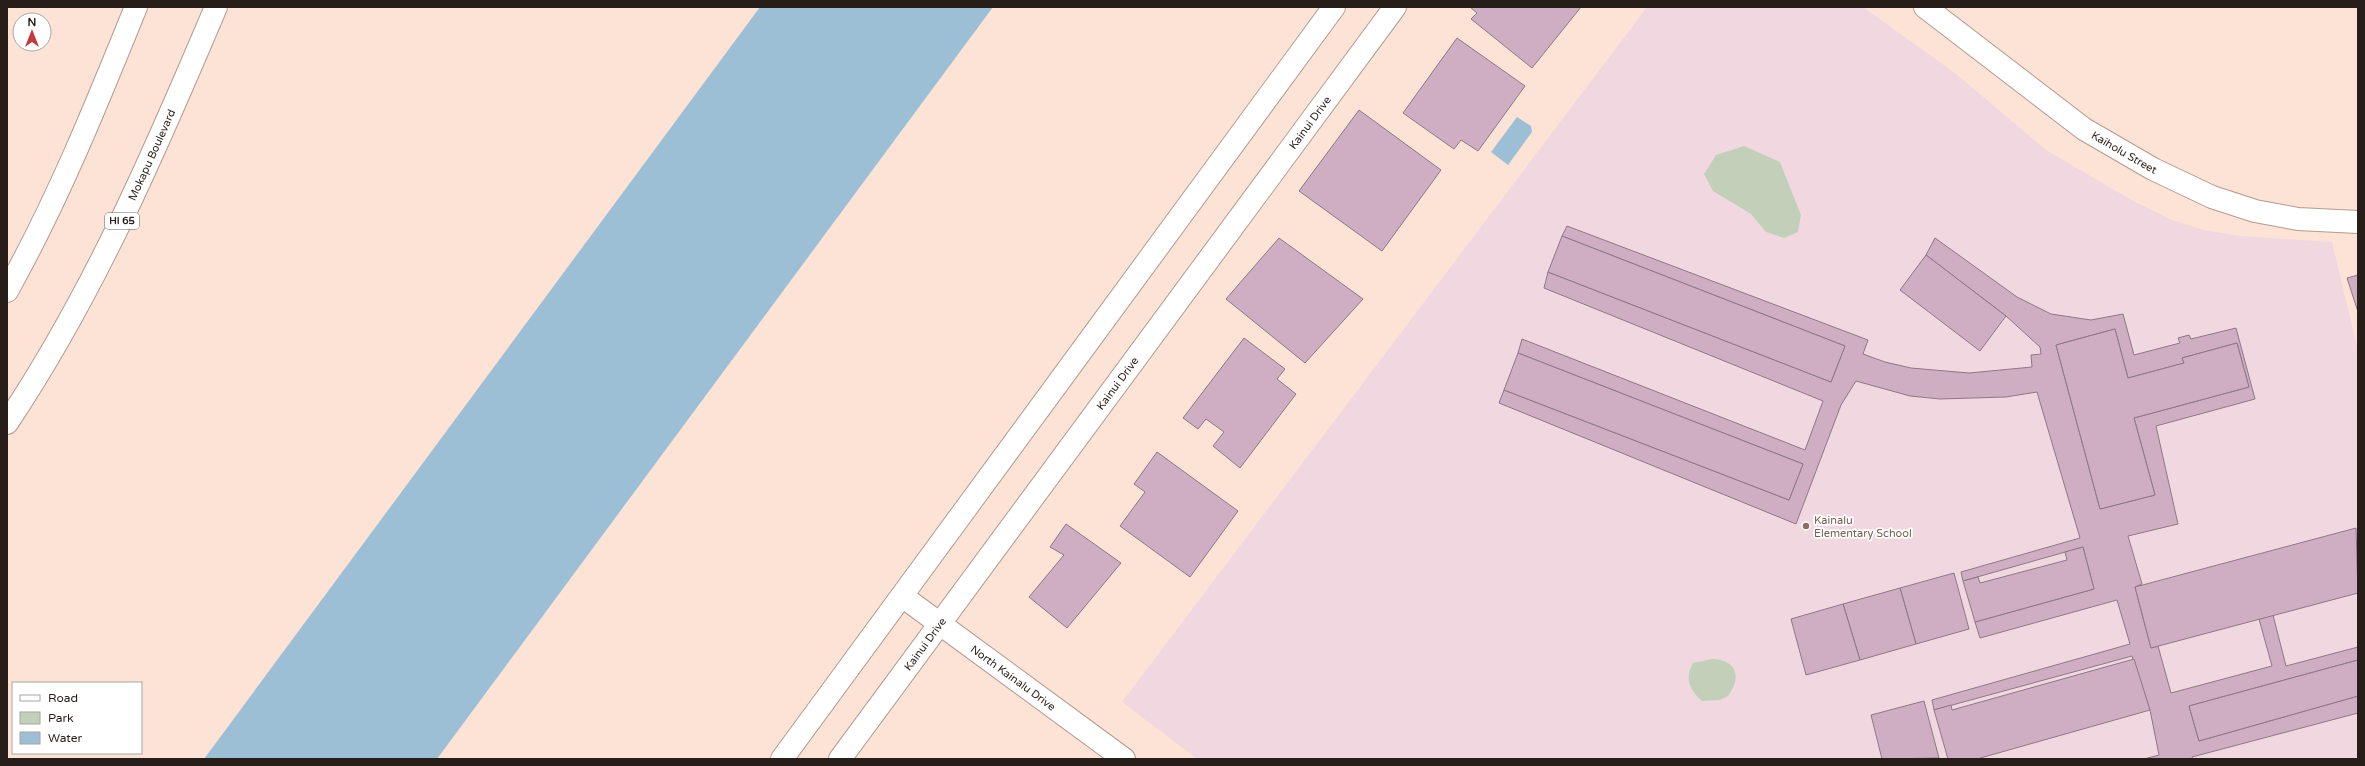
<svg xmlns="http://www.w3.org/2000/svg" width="2365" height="766" font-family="'Varela Round',sans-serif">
  <rect width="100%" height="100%" fill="#fde3d6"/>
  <polygon fill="#f1d8e0" points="1647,7 1863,7 1955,73 2046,150 2135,202 2172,220 2204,230 2240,236 2332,242 2358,350 2358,759 1197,759 1122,702"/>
  <g fill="#c3d0b9">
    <polygon points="1744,146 1780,162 1801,215 1798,232 1784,238 1766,232 1751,214 1713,191 1704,174 1716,155"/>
    <path d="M1712 659C1737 660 1742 677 1728 696L1720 700 1702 701C1690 691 1684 678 1693 663Z"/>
  </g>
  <g fill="#9dbfd5">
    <polygon points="760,7 993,7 437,759 204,759"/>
    <polygon points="1517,117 1531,126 1532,132 1508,165 1491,152"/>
  </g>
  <g fill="#cfadc3" stroke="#8e7886" fill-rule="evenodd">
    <polygon points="1470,7 1581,7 1532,68 1471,19 1477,13"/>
    <polygon points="1457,38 1525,86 1478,151 1461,140 1454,149 1403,113"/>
    <polygon points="1359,110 1441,170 1382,251 1299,191"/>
    <path d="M1567 226 1868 340 1863 354 1885 362 1911 368 1969 373 2032 367 2031 355 2041 354 2040 347 2006 316 1926 255 1935 238 2017 297 2051 314 2091 320 2123 314 2134 355 2180 343 2178 338 2189 335 2191 339 2236 328 2255 399 2156 426 2178 524 2128 536 2142 584 2135 587 2151 648 2158 646 2171 693 2272 666 2259 619 2273 615 2286 666 2358 647V660L2189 706 2199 741 2358 696V713L2192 757 2193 759H2144L2159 755 2150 710 2132 656 1934 710 1932 700 2130 644 2117 600 1980 638 1975 622 2094 589 2083 547 1963 581 1961 572 2080 538 2037 392 2006 397 1940 399 1910 396 1856 381 1841 405 1796 524 1499 403 1504 390 1789 500 1803 464 1518 353 1522 339 1805 450 1823 401 1544 288 1548 272 1831 382 1845 346 1562 236ZM2115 329 2128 378 2184 363 2182 358 2237 343 2249 387 2134 418 2155 495 2100 509 2056 345Z"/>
    <polygon points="1562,236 1845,346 1831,382 1548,272"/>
    <polygon points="1279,238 1363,299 1305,363 1226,299"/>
    <polygon points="1926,255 2006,316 1980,351 1900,290"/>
    <polygon points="2358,275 2358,312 2347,278"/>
    <polygon points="2115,329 2128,378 2184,363 2182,358 2237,343 2249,387 2134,418 2155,495 2100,509 2056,345"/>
    <polygon points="1244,338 1285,369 1277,379 1296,394 1240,468 1213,446 1224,432 1206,419 1198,429 1183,418"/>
    <polygon points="1518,353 1803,464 1789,500 1504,390"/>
    <polygon points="1157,452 1238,511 1190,577 1120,526 1145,492 1134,484"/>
    <polygon points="1066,524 1121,563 1067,628 1029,597 1064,555 1050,547"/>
    <polygon points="2356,528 2358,593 2151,648 2135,587"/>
    <polygon points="2083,547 2094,589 1975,622 1963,581 1978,577 1980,583 2067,560 2065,552"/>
    <polygon points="1954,573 1969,629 1916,644 1900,588"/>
    <polygon points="1900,588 1916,644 1860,660 1843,604"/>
    <polygon points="1843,604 1860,660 1806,675 1791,619"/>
    <polygon points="2134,659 2150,710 1977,759 1948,759 1934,710 1951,705 1952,710"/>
    <polygon points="2358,660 2358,696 2199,741 2189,706"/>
    <polygon points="1924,701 1939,758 1882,759 1871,715"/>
  </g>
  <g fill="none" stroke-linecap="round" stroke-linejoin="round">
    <defs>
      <g id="street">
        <path id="s1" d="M1925 7 2084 129 2153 169 2212 197 2255 211 2298 219 2358 222"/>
      </g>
      <g id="secondary">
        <path id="s2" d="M902 596 1124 759"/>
        <polyline points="782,759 1334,7"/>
        <path id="s3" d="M840 759 1395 7"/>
      </g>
      <g id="primary">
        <path d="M7 291C58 200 97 103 136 7"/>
        <path id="s4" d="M7 423C94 293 155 151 216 7"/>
      </g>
    </defs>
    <use href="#street" stroke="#b39b8f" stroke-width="24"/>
    <use href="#secondary" stroke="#b39b8f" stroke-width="24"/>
    <use href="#primary" stroke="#b39b8f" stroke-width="24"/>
    <use href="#street" stroke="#fff" stroke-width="22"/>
    <use href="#secondary" stroke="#fff" stroke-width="22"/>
    <use href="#primary" stroke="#fff" stroke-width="22"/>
  </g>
  <circle fill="#8d6e63" stroke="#fff" stroke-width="1.5" cx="1806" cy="526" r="4"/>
  <g text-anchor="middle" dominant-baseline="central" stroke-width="3.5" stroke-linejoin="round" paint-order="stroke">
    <rect fill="#fff" stroke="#68625e" stroke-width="1" x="105" y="213" width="34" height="16" rx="3"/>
    <g font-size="10" font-weight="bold" fill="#271e19">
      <text x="122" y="221">HI 65</text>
    </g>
    <g font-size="11" fill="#271e19" stroke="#fff">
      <text stroke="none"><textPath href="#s3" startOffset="791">Kainui Drive</textPath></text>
      <text stroke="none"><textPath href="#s1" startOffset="247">Kaiholu Street</textPath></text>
      <text stroke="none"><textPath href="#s4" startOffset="305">Mokapu Boulevard</textPath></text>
      <text stroke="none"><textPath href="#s3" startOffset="467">Kainui Drive</textPath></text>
      <text stroke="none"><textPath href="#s3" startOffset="143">Kainui Drive</textPath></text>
      <text stroke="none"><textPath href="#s2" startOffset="138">North Kainalu Drive</textPath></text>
    </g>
    <g font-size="11" fill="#785e54" stroke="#fff" text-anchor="start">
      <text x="1814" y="520">Kainalu<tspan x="1814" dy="13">Elementary School</tspan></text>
    </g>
  </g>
  <rect width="2365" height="766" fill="none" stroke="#271e19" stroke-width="16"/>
  <rect x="12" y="682" width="130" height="72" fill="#ffffff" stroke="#a9a5a3"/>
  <rect x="20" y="695" width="20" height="6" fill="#ffffff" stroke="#a9a5a3"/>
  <text x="48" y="702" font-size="12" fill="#271e19">Road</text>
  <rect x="20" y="712" width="20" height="12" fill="#c3d0b9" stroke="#a9a5a3"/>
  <text x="48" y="722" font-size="12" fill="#271e19">Park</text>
  <rect x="20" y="732" width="20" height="12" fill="#9dbfd5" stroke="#a9a5a3"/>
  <text x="48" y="742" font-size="12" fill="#271e19">Water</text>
  <g transform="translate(32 32)"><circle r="19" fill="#ffffff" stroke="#a9a5a3"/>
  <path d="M0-3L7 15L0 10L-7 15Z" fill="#c73740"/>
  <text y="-6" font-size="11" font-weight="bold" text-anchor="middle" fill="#271e19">N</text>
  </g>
</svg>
